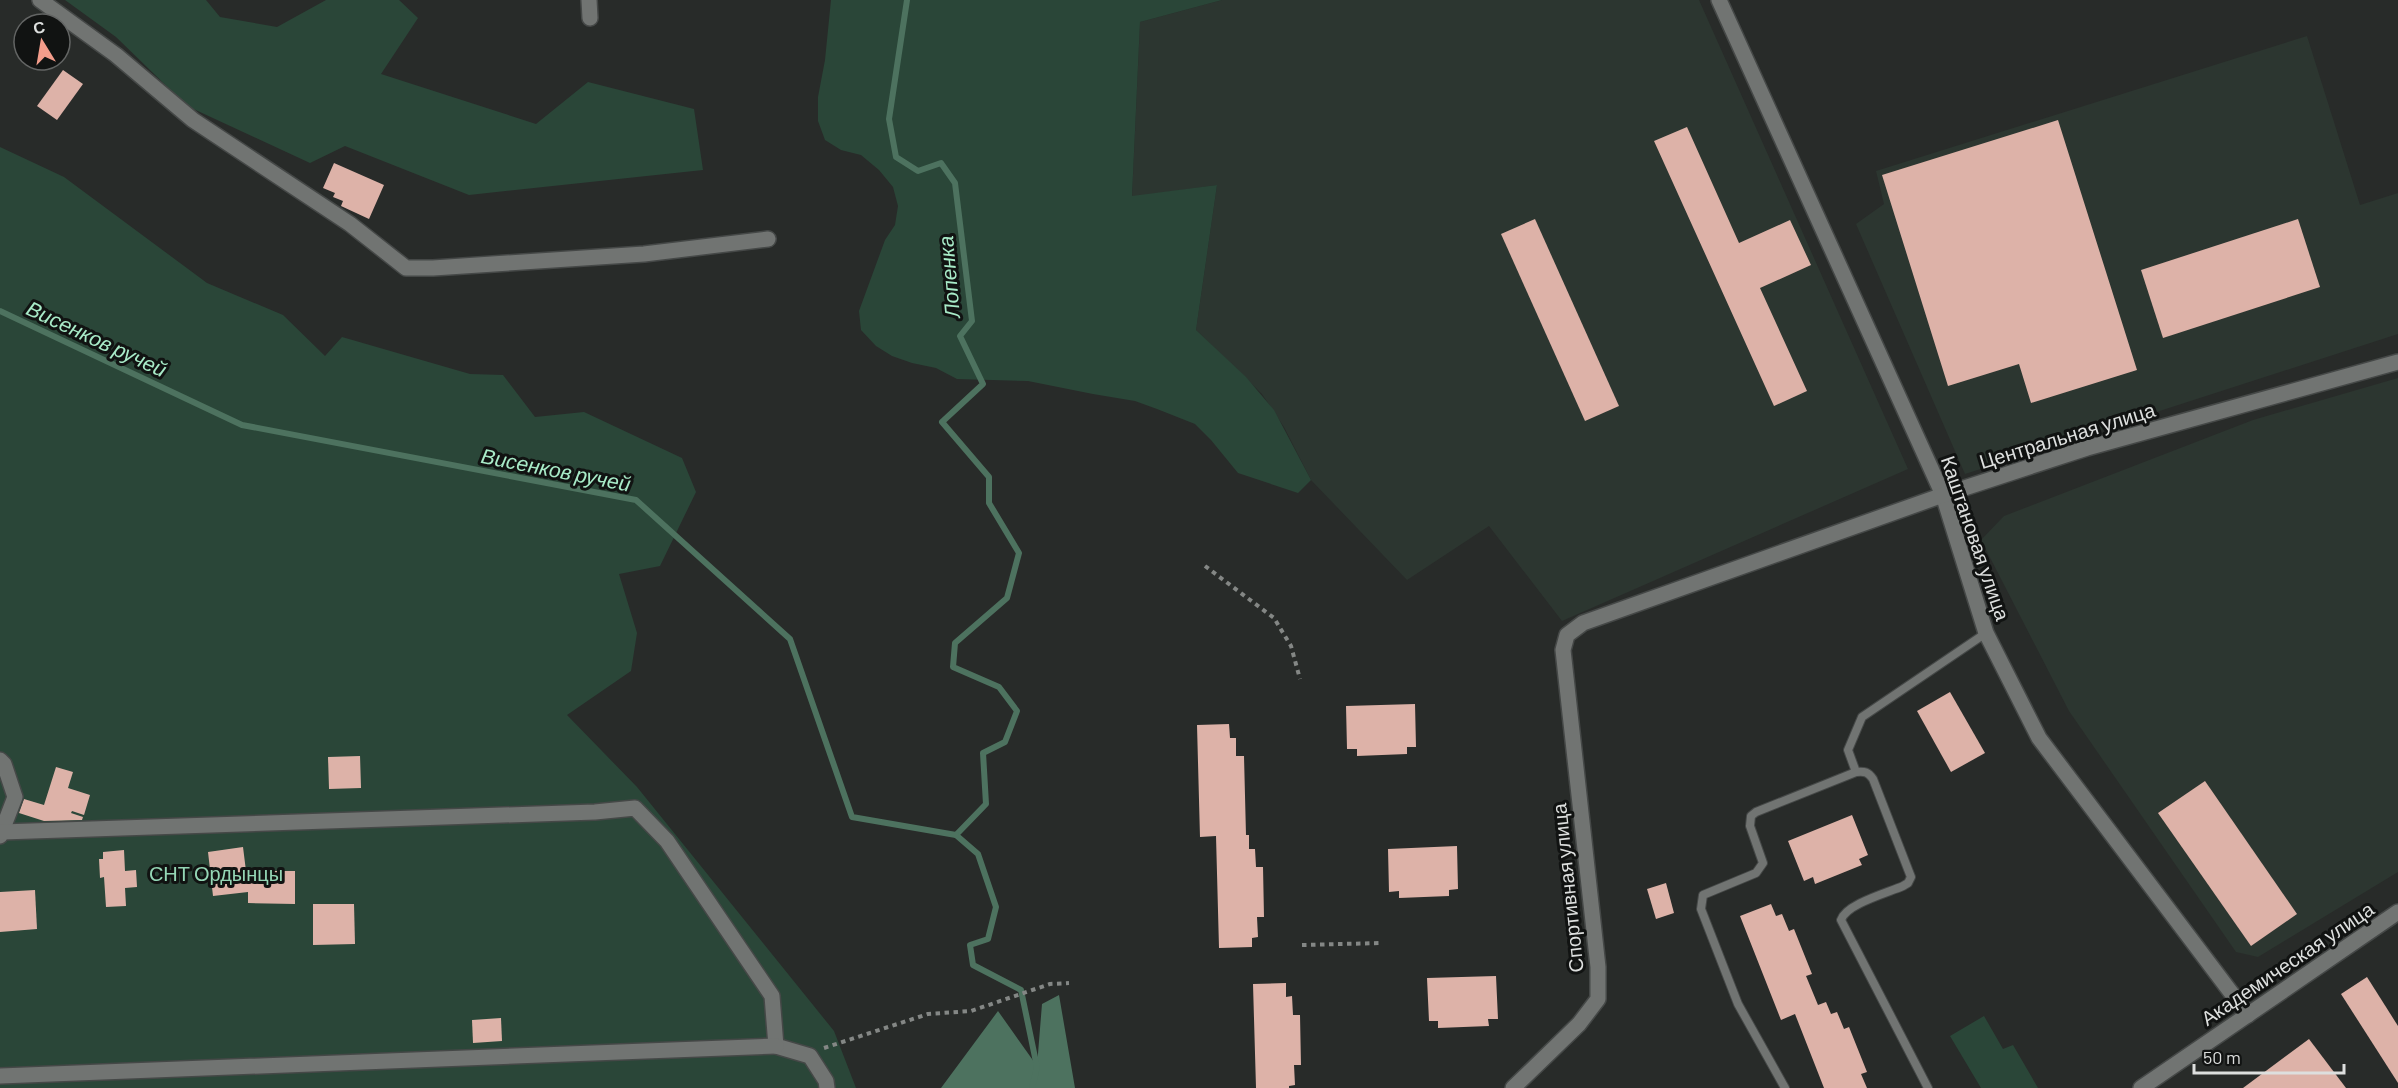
<svg xmlns="http://www.w3.org/2000/svg" width="2398" height="1088" font-family="Barlow,sans-serif">
  <rect width="100%" height="100%" fill="#282b29"/>
  <g fill="#2c3630">
    <polygon points="1222,0 1699,0 1908,469 1562,621 1489,526 1407,580 1311,480 1284,427 1262,394 1196,330 1217,185 1132,197 1140,22"/>
    <polygon points="2307,36 2360,205 2398,193 2398,334 1965,474 1856,224 1884,204 1876,171"/>
    <polygon points="2398,378 2398,872 2258,957 2236,952 2069,711 1981,540 2004,516 2253,420"/>
  </g>
  <g fill="#2a4638">
    <polygon points="65,0 206,0 220,17 277,27 326,0 399,0 418,18 381,74 536,124 588,82 694,109 703,170 469,195 345,146 310,163 187,106 116,37"/>
    <polygon points="831,0 1222,0 1140,22 1132,196 1217,185 1196,330 1246,377 1274,410 1311,480 1298,493 1238,473 1211,440 1195,424 1157,409 1135,401 1093,394 1028,381 957,379 936,368 912,363 892,356 876,346 861,330 859,311 885,240 895,225 898,206 893,187 879,170 861,155 841,150 825,140 818,121 818,97 825,60"/>
    <polygon points="0,147 64,177 207,283 283,315 325,356 342,337 470,374 503,375 535,417 584,412 682,458 696,492 660,566 619,574 637,633 631,671 567,715 637,787 834,1031 856,1088 0,1088"/>
    <polygon points="1984,1016 2003,1049 2013,1045 2038,1088 1981,1088 1950,1036"/>
  </g>
  <polygon fill="#4d725f" points="1059,995 1075,1088 941,1088 998,1011 1037,1066 1042,1004"/>
  <g fill="none" stroke-linecap="round" stroke-linejoin="round">
    <g stroke="#4d725f" stroke-width="6">
      <polyline points="907,0 889,119 896,157 918,171 941,163 955,183 972,321 960,336 983,384 942,422 989,477 989,503 1019,553 1007,598 955,643 953,667 999,687 1017,711 1005,742 983,753 986,804 956,835 978,854 996,907 988,939 970,945 973,965 1021,990 1037,1067 1032,1088"/>
      <polyline points="0,311 242,425 636,500 790,639 852,817 956,835"/>
    </g>
  </g>
  <g fill="#ddb2a8">
    <polygon points="63,70 83,84 57,120 37,106"/>
    <polygon points="2058,120 2137,370 2031,403 2019,364 1948,386 1882,175"/>
    <polygon points="1687,127 1739,243 1790,220 1811,265 1760,288 1807,391 1774,406 1654,141"/>
    <polygon points="334,163 384,185 369,219 341,206 343,201 333,197 335,193 323,188"/>
    <polygon points="1535,219 1619,406 1585,421 1501,234"/>
    <polygon points="2298,219 2320,287 2163,338 2141,270"/>
    <polygon points="1950,692 1985,753 1951,772 1917,711"/>
    <polygon points="1415,704 1416,747 1407,747 1407,754 1357,756 1357,749 1347,749 1346,706"/>
    <polygon points="1229,724 1230,738 1236,738 1236,756 1244,756 1246,835 1249,835 1249,849 1255,849 1256,867 1263,867 1264,917 1257,917 1258,937 1252,938 1252,947 1219,948 1216,836 1200,837 1197,725"/>
    <polygon points="360,756 361,788 329,789 328,757"/>
    <polygon points="56,767 73,772 68,788 90,795 84,815 72,811 71,813 83,817 82,820 44,821 19,813 24,799 44,805"/>
    <polygon points="2205,781 2297,914 2251,946 2158,813"/>
    <polygon points="1852,815 1868,855 1859,859 1862,865 1815,884 1813,877 1804,881 1788,841"/>
    <polygon points="1457,846 1458,889 1449,890 1449,896 1399,898 1399,891 1389,892 1388,849"/>
    <polygon points="243,847 246,871 295,871 295,904 248,903 248,892 213,896 208,852"/>
    <polygon points="124,850 125,871 136,870 137,887 125,888 126,906 106,907 104,877 100,878 99,859 103,859 103,852"/>
    <polygon points="1666,883 1674,913 1656,919 1647,889"/>
    <polygon points="35,890 37,929 0,932 0,892"/>
    <polygon points="313,904 354,904 355,944 313,945"/>
    <polygon points="1771,904 1776,916 1782,914 1789,931 1794,929 1812,974 1806,976 1818,1005 1826,1002 1831,1014 1837,1012 1844,1029 1849,1027 1867,1072 1861,1074 1867,1088 1824,1088 1795,1014 1781,1020 1740,916"/>
    <polygon points="1496,976 1498,1019 1488,1019 1489,1026 1438,1028 1438,1021 1429,1021 1427,978"/>
    <polygon points="2367,977 2398,1026 2398,1083 2341,994"/>
    <polygon points="1286,983 1286,997 1292,996 1293,1015 1300,1015 1301,1065 1294,1065 1295,1085 1289,1086 1289,1088 1256,1088 1253,984"/>
    <polygon points="501,1018 502,1041 473,1043 472,1020"/>
    <polygon points="2309,1039 2346,1088 2243,1088"/>
  </g>
  <g fill="none" stroke-linecap="round" stroke-linejoin="round">
    <defs>
      <g id="lane">
        <path d="M1856 772C1865 771 1868 772 1873 779L1911 877 1908 883 1903 886C1887 893 1846 904 1841 920L1928 1088"/>
        <polyline points="1785,1088 1738,1004 1701,909 1703,895 1756,873 1763,863 1750,826 1751,816 1756,812 1856,772 1848,750 1862,717 1986,633"/>
      </g>
      <g id="street">
        <polyline points="40,0 116,55 193,120 350,224 406,268 433,268 644,254 768,239"/>
        <polyline points="589,0 590,18"/>
        <polyline points="1719,0 1943,495 1986,633 2039,738 2248,1015"/>
        <polyline points="0,760 4,764 15,797 0,836"/>
        <polyline points="2,832 595,812 635,808 667,841 772,996 776,1046 810,1056 826,1081 827,1088"/>
        <polyline points="0,1076 776,1046"/>
        <polyline points="1513,1088 1579,1024 1598,999 1598,967 1563,650 1567,635 1583,623 1943,495 2087,448 2398,362"/>
        <polyline points="2141,1088 2398,912"/>
      </g>
    </defs>
    <use href="#lane" stroke="#454847" stroke-width="10"/>
    <use href="#street" stroke="#454847" stroke-width="18"/>
    <g stroke="#848785" stroke-width="4" stroke-dasharray="4.5 4.5" stroke-linecap="butt">
      <polyline points="1205,566 1274,618 1291,646 1300,679"/>
      <polyline points="1302,945 1381,943"/>
      <polyline points="824,1048 928,1014 971,1011 1050,984 1069,983"/>
    </g>
    <use href="#lane" stroke="#717472" stroke-width="8"/>
    <use href="#street" stroke="#717472" stroke-width="15"/>
  </g>
  <g text-anchor="middle" dominant-baseline="central" stroke-width="6" stroke-linejoin="round" paint-order="stroke">
    <g font-size="20" fill="#dddfde" stroke="#111312">
      <text transform="translate(2067 435) rotate(-17)">Центральная улица</text>
      <text transform="translate(1976 538) rotate(71)">Каштановая улица</text>
      <text transform="translate(1567 888) rotate(-96)">Спортивная улица</text>
      <text transform="translate(2287 963) rotate(-34)">Академическая улица</text>
    </g>
    <g font-size="20" fill="#94d6b5" stroke="#111312">
      <text x="216" y="873">СНТ Ордынцы</text>
    </g>
    <g font-size="21" font-style="italic" fill="#a8ebc8" stroke="#111312">
      <text transform="translate(948 277) rotate(-95)">Лопенка</text>
      <text transform="translate(97 338) rotate(25)">Висенков ручей</text>
      <text transform="translate(556 469) rotate(11)">Висенков ручей</text>
    </g>
  </g>
  <g transform="translate(42 42) rotate(349)"><circle r="28" fill="#111312" stroke="#636564" stroke-width="1.5"/>
  <path d="M0-4.5L10 22L0 15L-10 22Z" fill="#f49d8b"/>
  <text y="-9" font-size="16" font-weight="bold" text-anchor="middle" fill="#dddfde">С</text>
  </g>
  <path d="M2194 1064v9h150v-9" fill="none" stroke="#dddfde" stroke-width="3"/>
  <text x="2203" y="1064" font-size="18" fill="#dddfde" stroke="#111312" stroke-width="4.5" paint-order="stroke">50 m</text>
</svg>
